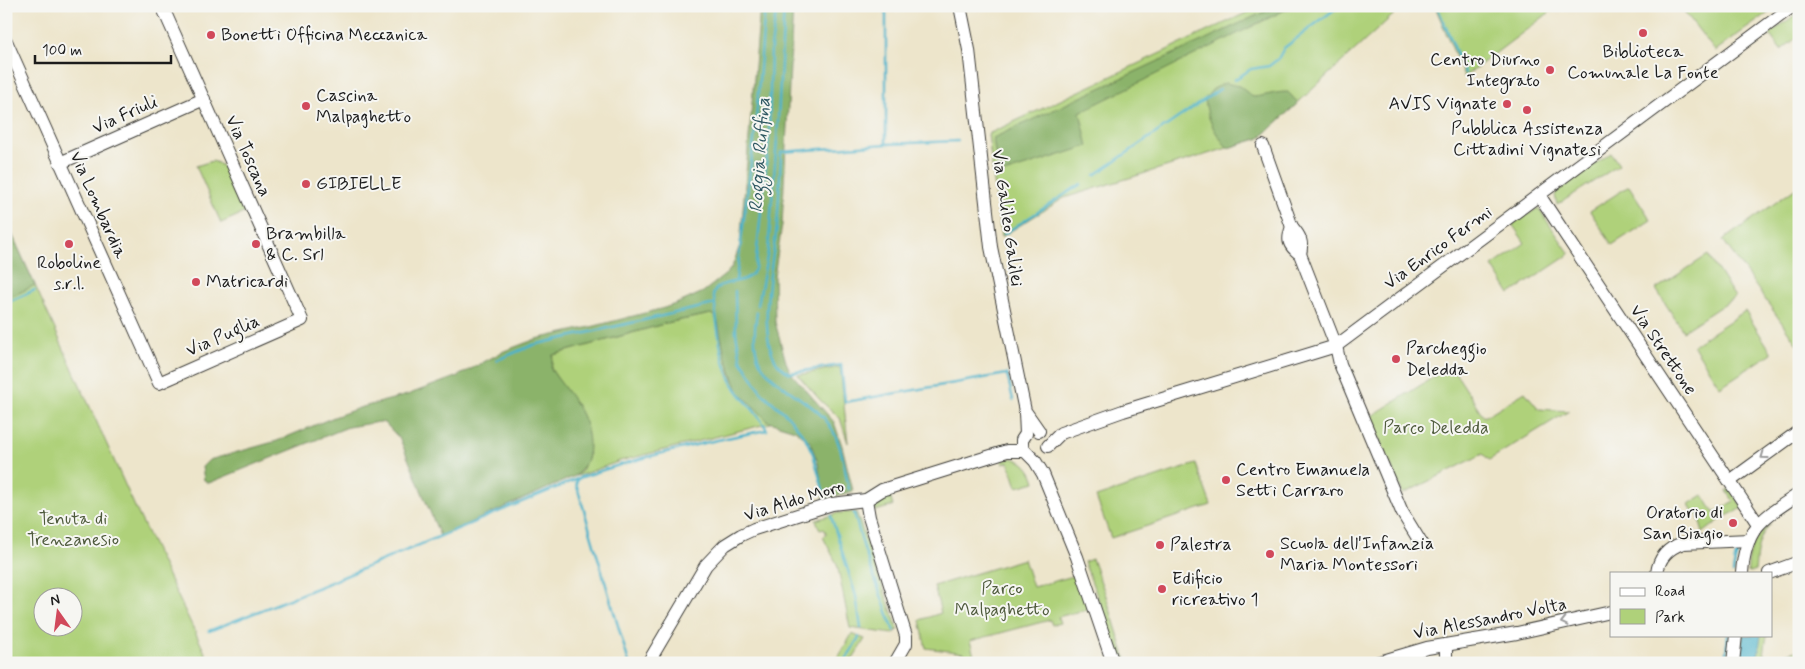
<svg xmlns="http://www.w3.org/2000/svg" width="1805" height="669" font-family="Mynerve,sans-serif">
  <rect width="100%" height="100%" fill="#f6f6f2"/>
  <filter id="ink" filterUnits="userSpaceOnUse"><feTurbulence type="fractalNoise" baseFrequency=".02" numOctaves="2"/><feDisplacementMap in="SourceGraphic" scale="10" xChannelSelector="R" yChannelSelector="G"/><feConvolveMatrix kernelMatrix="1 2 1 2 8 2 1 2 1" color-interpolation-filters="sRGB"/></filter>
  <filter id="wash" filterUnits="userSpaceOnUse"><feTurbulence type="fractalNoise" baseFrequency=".0096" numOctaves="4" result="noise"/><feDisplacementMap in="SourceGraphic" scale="20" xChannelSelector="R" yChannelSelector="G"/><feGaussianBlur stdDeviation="1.12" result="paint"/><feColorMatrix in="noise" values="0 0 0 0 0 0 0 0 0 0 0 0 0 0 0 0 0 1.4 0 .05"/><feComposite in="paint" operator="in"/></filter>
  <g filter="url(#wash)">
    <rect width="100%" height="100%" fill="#ede5cb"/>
    <g fill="#afd17a" stroke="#66764b" fill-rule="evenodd">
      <polygon points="1261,6 1403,6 1331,72 1260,138 1064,198 1001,237 988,134"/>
      <polygon points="1435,6 1558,6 1464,77"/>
      <polygon points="1680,6 1778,6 1715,51"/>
      <polygon points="1799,12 1799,36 1781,50 1769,34"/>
      <polygon points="1611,153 1619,165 1557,205 1555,195 1559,189"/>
      <path d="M212 161C232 165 239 195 246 212L221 223 196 166Z"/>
      <polygon points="1629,186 1651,220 1612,245 1590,211"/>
      <polygon points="1799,186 1799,347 1723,240"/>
      <polygon points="1538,208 1570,254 1510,294 1492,266 1525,243 1512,224"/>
      <path d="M6 221 136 509 210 663H6ZM42 596H72V626H42Z"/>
      <polygon points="1708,255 1735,297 1683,331 1656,289"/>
      <polygon points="1745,311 1772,353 1720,387 1693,345"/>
      <polygon points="711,314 715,317 718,322 725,355 733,380 782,420 620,461 581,475 575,476 582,471 589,453 559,381 551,369 553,355 671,322"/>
      <polygon points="1451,366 1484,417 1525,392 1539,409 1569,411 1489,460 1483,454 1403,494 1370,417"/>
      <polygon points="840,367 848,443 840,418 821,401 798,375"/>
      <path d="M1012 458C1025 461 1032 470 1035 482L1017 487 1009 462 1003 464 1002 460Z"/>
      <polygon points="1196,464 1211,505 1111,538 1096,497"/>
      <polygon points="1730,489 1743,508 1724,517 1703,533 1697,512 1693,513 1689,504 1703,495 1714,513 1734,502 1727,491"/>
      <path d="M889 492 893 506 875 511C874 500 880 496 889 492Z"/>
      <polygon points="856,512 898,629 893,634 850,628 837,564 823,537 826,535 826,532 824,529 820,530 816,520 838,513"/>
      <path d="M1771 524C1757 536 1757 554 1755 571L1749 573 1748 572C1747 554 1755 533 1771 524Z"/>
      <polygon points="1024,559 1033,587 1077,575 1088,609 1058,617 1060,623 1052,625 1050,620 970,641 976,663 964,653 926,648 920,620 941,613 934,586"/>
      <polygon points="1092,559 1105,593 1127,663 1119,663 1103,611 1084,562"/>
      <polygon points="852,634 865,639 850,663 835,663"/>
      <polygon points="1740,635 1767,635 1763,661 1799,650 1799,663 1737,663"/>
    </g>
    <g fill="#8bb36a" stroke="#546843">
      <path d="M760 6H793L782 225 774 276 775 322 786 362 791 373 834 422 842 446 853 491 824 499 818 463 810 442 795 430 769 422 738 391 725 355 718 322 715 317 711 314 671 322 553 355 551 369C558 380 567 390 574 401 589 422 598 458 575 476L440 536 400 439 385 423 379 422 348 427 209 483 204 480 202 467 209 460 277 441 334 417 359 408 407 395 458 376 504 351 536 339 595 326 664 308 681 302 703 292 726 274 732 267 740 245Z"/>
      <polygon points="1277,6 1293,6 1080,112 1088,146 998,175 993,138"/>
      <path d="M1225 83 1239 86 1253 97C1266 96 1274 92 1288 92L1298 103 1260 138 1228 148C1214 133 1207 118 1205 99L1213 89Z"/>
      <polygon points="6,221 35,285 9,298 6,291"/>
    </g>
    <polygon fill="#4cb3cb" stroke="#346874" points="1744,635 1761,635 1757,663 1741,663"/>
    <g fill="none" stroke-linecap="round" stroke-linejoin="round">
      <g stroke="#4cb3cb" stroke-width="2.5">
        <path d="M886 6V144L781 152C780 176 779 201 777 225 774 258 749 357 790 373L841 365 845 402 1007 374 1013 400"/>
        <polyline points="1437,6 1465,73"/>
        <polyline points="800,7 807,6"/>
        <polyline points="1234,80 1251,69 1269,66 1278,59 1284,48 1339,6"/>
        <polyline points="886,144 958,141"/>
        <polyline points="1095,175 1220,89"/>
        <polyline points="1004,234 1081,184"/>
        <polyline points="736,280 755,132 765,6"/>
        <polyline points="735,291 736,333 741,360 762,393 787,415 805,437 813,454 824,493"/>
        <path d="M713 296C716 276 747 288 755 269L769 137 771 47 777 6"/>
        <polyline points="6,303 35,290"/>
        <polyline points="758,305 768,251 777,139 784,6"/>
        <path d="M757 312C748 365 764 372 802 400 812 407 821 413 828 423 842 442 844 467 849 489"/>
        <polyline points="497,360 533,345 715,304"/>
        <polyline points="854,513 864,549 894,631"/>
        <polyline points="831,516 856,596 861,628"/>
        <polyline points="1733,573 1735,560 1740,545"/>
        <polyline points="209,631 319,587 577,479"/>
        <path d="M629 663 576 483 579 478C640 457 703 442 767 430 759 413 744 402 734 386 719 360 718 327 714 298"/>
        <polyline points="844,663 859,637"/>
        <polyline points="1725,663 1728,635"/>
      </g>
    </g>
  </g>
  <g filter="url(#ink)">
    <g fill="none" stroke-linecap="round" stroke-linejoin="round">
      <defs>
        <g id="minor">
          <polyline points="960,6 969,50 991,247 1025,411 1039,431"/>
          <polyline points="6,41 159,383 302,320 162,6"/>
          <path d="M1263 146 1292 227C1300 236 1303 242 1300 254"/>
          <polyline points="60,163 204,99"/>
          <polyline points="1539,195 1758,524"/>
          <path d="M1292 227C1287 240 1288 245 1300 254L1336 346 1340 364 1402 512 1421 543"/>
          <polyline points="1025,412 1026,434 1022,440 1022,446 1025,451 1035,461 1043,474 1077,557 1113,663"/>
          <polyline points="1048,446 1061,433 1123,411 1336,346 1793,6"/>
          <polyline points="1730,481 1799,431"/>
          <polyline points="866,500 869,517 906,636 906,644 895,663"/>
          <path d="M1657 573C1659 557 1668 548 1683 543L1749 540"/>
          <path d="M1742 573C1745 527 1763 518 1799 494"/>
          <polyline points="1769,573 1799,562"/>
          <polyline points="1446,645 1446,663"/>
          <polyline points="648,663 706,565 725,545 741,535 754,529 832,504 866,500 882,490 1007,451 1025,451"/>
          <polyline points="1376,663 1427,648 1517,633 1611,612"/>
          <polyline points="1733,663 1736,635"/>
        </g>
      </defs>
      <use href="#minor" stroke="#3b3a36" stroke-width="14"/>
      <use href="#minor" stroke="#fff" stroke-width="12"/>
    </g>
    <defs><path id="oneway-chevron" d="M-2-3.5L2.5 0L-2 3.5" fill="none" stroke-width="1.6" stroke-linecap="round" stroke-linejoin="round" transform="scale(1.25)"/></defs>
    <g stroke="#999">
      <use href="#oneway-chevron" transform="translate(1764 456) rotate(144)"/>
      <use href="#oneway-chevron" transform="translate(1564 622) rotate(167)"/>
    </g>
  </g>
  <g fill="#d1495b" stroke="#f6f6f2" stroke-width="2">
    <circle cx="1643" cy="33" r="5"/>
    <circle cx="211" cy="35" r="5"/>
    <circle cx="1550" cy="70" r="5"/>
    <circle cx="1507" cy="104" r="5"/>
    <circle cx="306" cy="106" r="5"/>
    <circle cx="1527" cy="110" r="5"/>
    <circle cx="306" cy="184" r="5"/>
    <circle cx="69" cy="244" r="5"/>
    <circle cx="256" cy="244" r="5"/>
    <circle cx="196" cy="282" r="5"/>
    <circle cx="1396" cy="359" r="5"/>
    <circle cx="1226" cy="480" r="5"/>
    <circle cx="1733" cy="523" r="5"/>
    <circle cx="1160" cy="545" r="5"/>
    <circle cx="1270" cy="554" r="5"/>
    <circle cx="1162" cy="589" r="5"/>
  </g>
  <g text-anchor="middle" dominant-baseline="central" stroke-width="4" stroke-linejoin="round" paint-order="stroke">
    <g font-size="18" fill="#1c1c1c" stroke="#f6f6f2" text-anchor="start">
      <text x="221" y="35">Bonetti Officina Meccanica</text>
      <text x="1643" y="52" text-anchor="middle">Biblioteca<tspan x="1643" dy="21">Comunale La Fonte</tspan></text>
      <text x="1540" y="60" text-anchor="end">Centro Diurno<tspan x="1540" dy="21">Integrato</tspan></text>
      <text x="316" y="96">Cascina<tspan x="316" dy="21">Malpaghetto</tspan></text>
      <text x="1497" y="104" text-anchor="end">AVIS Vignate</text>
      <text x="1527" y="129" text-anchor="middle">Pubblica Assistenza<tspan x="1527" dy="21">Cittadini Vignatesi</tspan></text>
      <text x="316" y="184">GIBIELLE</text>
      <text x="266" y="234">Brambilla<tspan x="266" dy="21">&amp; C. Srl</tspan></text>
      <text x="69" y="263" text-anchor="middle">Roboline<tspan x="69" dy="21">s.r.l.</tspan></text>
      <text x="206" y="282">Matricardi</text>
      <text x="1406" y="349">Parcheggio<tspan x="1406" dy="21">Deledda</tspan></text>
      <text x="1236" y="470">Centro Emanuela<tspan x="1236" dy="21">Setti Carraro</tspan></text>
      <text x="1723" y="513" text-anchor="end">Oratorio di<tspan x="1723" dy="21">San Biagio</tspan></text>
      <text x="1280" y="544">Scuola dell'Infanzia<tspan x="1280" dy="21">Maria Montessori</tspan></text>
      <text x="1170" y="545">Palestra</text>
      <text x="1172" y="579">Edificio<tspan x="1172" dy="21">ricreativo 1</tspan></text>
    </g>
    <g font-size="18" fill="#1c1c1c" stroke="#f6f6f2">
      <text transform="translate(125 115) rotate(-24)">Via Friuli</text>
      <text transform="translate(248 156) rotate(66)">Via Toscana</text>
      <text transform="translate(98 205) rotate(66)">Via Lombardia</text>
      <text transform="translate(1007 218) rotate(82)">Via Galileo Galilei</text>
      <text transform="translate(1438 248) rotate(-36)">Via Enrico Fermi</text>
      <text transform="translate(223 336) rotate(-24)">Via Puglia</text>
      <text transform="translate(1663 350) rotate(56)">Via Strettone</text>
      <text transform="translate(794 501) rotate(-17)">Via Aldo Moro</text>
      <text transform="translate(1490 619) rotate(-11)">Via Alessandro Volta</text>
    </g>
    <g font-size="18" fill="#4f5b3d" stroke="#f6f6f2">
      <text x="1436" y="428">Parco Deledda</text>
      <text x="73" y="519">Tenuta di<tspan x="73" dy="21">Trenzanesio</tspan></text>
      <text x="1002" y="589">Parco<tspan x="1002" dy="21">Malpaghetto</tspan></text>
    </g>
    <g font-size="19" font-style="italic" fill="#2f5862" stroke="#f6f6f2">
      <text transform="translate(760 155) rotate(-86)">Roggia Ruffina</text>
    </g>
  </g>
  <rect width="1805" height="669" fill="none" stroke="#f6f6f2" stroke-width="25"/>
  <rect x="1610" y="572" width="162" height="65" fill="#f6f6f2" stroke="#9f9f9c"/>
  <rect x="1620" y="588" width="25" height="8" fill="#ffffff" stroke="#9f9f9c"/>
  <text x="1655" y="596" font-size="15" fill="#1c1c1c">Road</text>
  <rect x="1620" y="609" width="25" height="15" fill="#afd17a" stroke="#9f9f9c"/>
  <text x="1655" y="622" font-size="15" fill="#1c1c1c">Park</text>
  <g transform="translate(58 612) rotate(346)"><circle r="24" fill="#f6f6f2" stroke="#9f9f9c"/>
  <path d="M0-4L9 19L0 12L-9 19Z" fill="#d1495b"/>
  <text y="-8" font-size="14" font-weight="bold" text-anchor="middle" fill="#1c1c1c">N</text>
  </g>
  <path d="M35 55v8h136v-8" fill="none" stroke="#1c1c1c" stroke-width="2.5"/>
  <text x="42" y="55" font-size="15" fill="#1c1c1c" stroke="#f6f6f2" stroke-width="4" paint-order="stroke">100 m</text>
</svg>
